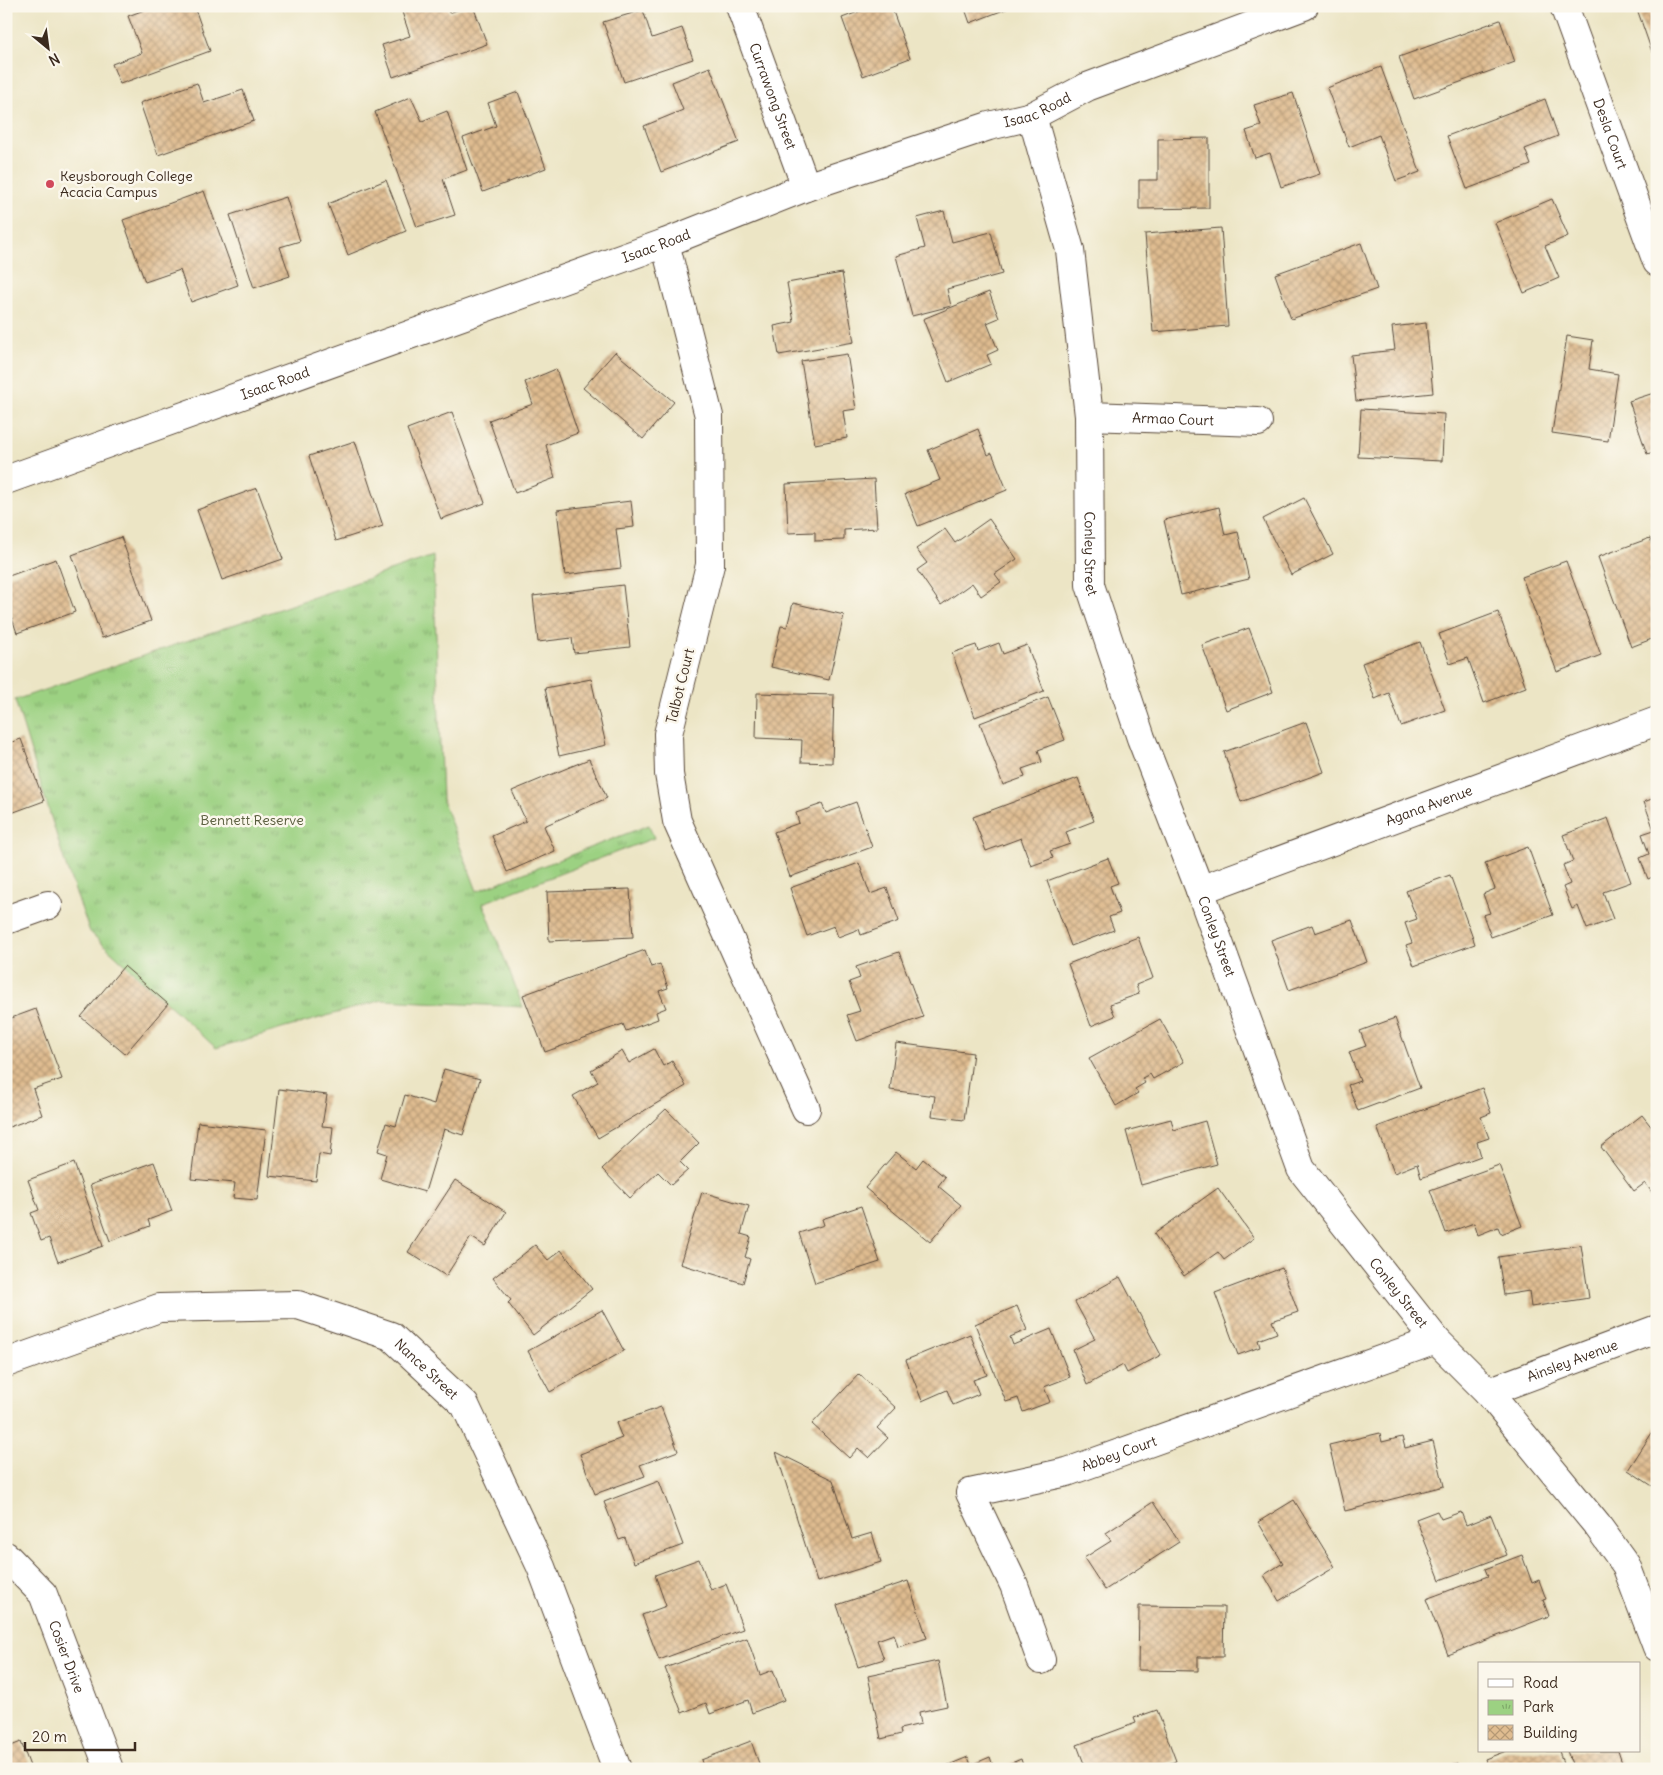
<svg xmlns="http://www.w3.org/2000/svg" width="1663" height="1775" font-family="Delius,sans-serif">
  <defs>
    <pattern id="park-tufts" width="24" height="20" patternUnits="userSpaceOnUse" patternTransform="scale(1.25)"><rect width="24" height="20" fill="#9cd182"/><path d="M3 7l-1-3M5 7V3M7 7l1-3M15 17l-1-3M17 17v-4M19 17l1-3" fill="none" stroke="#80aa6a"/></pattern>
    <pattern id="building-cross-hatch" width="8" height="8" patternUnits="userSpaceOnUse" patternTransform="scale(1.25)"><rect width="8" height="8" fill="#dfbc90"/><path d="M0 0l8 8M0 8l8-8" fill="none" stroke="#b69975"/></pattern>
  </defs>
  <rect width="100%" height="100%" fill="#fbf7ec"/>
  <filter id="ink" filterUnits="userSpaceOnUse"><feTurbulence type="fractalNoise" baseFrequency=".02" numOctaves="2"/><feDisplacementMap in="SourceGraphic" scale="10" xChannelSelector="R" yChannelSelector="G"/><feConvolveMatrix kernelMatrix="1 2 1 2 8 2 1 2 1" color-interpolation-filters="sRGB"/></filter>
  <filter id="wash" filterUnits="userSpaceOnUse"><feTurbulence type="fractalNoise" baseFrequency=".0096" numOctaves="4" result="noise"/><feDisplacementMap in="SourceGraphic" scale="20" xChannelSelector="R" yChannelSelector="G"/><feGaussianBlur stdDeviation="1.12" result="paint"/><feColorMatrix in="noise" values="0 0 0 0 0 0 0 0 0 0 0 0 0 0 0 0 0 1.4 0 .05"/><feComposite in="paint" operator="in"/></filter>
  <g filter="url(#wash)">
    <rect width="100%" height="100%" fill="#ece5c5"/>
    <polygon fill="url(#park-tufts)" stroke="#6c7e50" points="433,556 442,799 477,891 649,825 654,838 483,903 523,1007 382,1000 216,1048 90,932 66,866 15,700"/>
    <g id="blocks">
      <g fill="url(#building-cross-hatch)">
        <polygon points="155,6 194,6 210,51 120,84 112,64 142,53 128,16"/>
        <polygon points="400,6 447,6 449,13 468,6 473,6 487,44 393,77 382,45 410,36"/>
        <polygon points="874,6 891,6 910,58 863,76 842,18"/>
        <polygon points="964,6 1014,6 970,23"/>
        <polygon points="1636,6 1657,6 1657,51 1652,52"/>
        <polygon points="643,10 652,38 682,28 693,59 624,82 603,22"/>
        <polygon points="1500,20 1515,62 1414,99 1399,57"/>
        <polygon points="710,67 739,142 661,172 644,126 683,110 672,82"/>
        <polygon points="1381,67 1420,172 1396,181 1379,135 1349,147 1327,88"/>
        <polygon points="197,83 204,103 243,90 254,121 158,155 140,103"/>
        <polygon points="518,92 546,168 483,192 463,138 496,126 488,103"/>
        <polygon points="1293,93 1320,174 1281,187 1270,153 1255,158 1246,131 1261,126 1254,105"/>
        <polygon points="411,97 422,121 447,111 467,170 443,179 455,215 417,227 375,112"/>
        <polygon points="1545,99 1558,136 1525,149 1531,165 1467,189 1447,136"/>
        <polygon points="1209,138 1209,208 1139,209 1139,180 1158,180 1158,139"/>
        <polygon points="386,180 406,231 348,255 328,204"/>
        <polygon points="204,191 238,285 191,302 180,270 145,282 123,220"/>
        <polygon points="286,197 300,241 280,247 290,276 254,288 230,215"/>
        <polygon points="1552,199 1568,236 1545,246 1559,278 1524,293 1495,223"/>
        <polygon points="944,211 952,242 991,232 1002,274 947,289 951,306 912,316 896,256 925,248 917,218"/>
        <polygon points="1221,228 1228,326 1153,332 1145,234"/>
        <polygon points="1361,243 1377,289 1291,319 1275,274"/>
        <polygon points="842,273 854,342 779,355 774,326 794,322 787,283"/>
        <polygon points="989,292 999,318 987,323 998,350 987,355 991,364 948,382 923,319"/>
        <polygon points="1426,323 1433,393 1356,401 1351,355 1395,350 1392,327"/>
        <polygon points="1567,336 1593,340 1589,369 1618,374 1608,441 1552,433"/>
        <polygon points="615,352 674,402 643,439 583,388"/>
        <polygon points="847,354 856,409 843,411 847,438 815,444 801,361"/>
        <polygon points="556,369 578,433 546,445 555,478 515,493 489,420 533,404 525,382"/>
        <polygon points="1657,392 1657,451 1647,454 1629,401"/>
        <polygon points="1361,409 1444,414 1442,461 1358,457"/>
        <polygon points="452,412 485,503 441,519 407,429"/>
        <polygon points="978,429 988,455 992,453 1007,490 918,526 905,494 940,480 928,450"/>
        <polygon points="355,441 383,526 336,541 309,456"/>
        <polygon points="874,479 877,528 844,530 844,540 815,541 815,532 788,533 786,484"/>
        <polygon points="257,488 283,559 222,580 197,510"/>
        <polygon points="1304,498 1333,554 1291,575 1263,519"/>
        <polygon points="631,501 634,527 616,529 621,568 565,575 557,510"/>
        <polygon points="1219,507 1225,535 1238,532 1249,579 1181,595 1164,520"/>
        <polygon points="989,519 1017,559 995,574 1001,582 981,596 972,583 941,605 917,570 927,563 916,549 945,529 955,543"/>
        <polygon points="121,537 151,621 102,638 72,555"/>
        <polygon points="1650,538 1657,557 1657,637 1631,647 1598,557"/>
        <polygon points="56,559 75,612 17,633 6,601 6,577"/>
        <polygon points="1566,561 1601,655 1557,672 1522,577"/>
        <polygon points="623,585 630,647 574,653 572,638 538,642 533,596"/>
        <polygon points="793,603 844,615 829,680 771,667 781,626 787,627"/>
        <polygon points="1498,612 1526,687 1484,703 1468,658 1450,664 1439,634"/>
        <polygon points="1249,628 1273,692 1226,710 1202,645"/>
        <polygon points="1420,642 1445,710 1401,726 1389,693 1375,699 1362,663"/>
        <polygon points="999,643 1003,654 1027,645 1044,691 975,717 952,653 976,645 978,651"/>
        <polygon points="591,679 606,745 559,756 545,688"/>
        <polygon points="757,693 834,695 832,763 801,762 802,740 756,738"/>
        <polygon points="1048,697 1065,740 1038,750 1042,762 1022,769 1025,777 1003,785 980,723"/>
        <polygon points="1306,722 1324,772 1241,802 1224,752"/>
        <polygon points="21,739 44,801 6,815 6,744"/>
        <polygon points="589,759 607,798 544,826 555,851 507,872 492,836 526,821 512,791"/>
        <polygon points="1078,778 1094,821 1066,832 1070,844 1050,851 1053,858 1031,866 1021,838 986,851 973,817"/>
        <polygon points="1657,797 1657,875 1648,879 1640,858 1649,854 1642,834 1654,830 1644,802"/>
        <polygon points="856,802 872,847 790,877 774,832 799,823 796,813 822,804 826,813"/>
        <polygon points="1608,818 1631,882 1603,892 1613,919 1587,929 1578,906 1572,909 1563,887 1570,884 1563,865 1573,861 1563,835"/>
        <polygon points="1528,847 1553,915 1491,937 1483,915 1490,913 1483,894 1495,889 1485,863"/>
        <polygon points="1108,858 1118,883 1110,886 1120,913 1109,917 1114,930 1071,946 1047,881"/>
        <polygon points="859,863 870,894 887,888 899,921 861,935 859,929 838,937 834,926 807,936 790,888"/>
        <polygon points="1450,875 1475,944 1414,966 1406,945 1412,943 1405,923 1417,919 1406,891"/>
        <polygon points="630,889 633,937 549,941 547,892"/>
        <polygon points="1352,920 1367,962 1289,990 1271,940 1312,925 1315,933"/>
        <polygon points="1138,937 1153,978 1136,985 1139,994 1110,1004 1115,1016 1091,1026 1068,964"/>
        <polygon points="645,950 651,967 660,964 668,988 659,991 666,1008 656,1012 658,1019 626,1031 623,1024 545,1052 523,995"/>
        <polygon points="899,952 923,1017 857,1041 847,1015 860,1011 849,982 860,978 856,967"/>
        <polygon points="124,966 168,1004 125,1054 81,1017"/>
        <polygon points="36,1009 62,1079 33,1089 42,1115 9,1127 6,1119 6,1020"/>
        <polygon points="1395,1018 1420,1088 1358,1111 1348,1085 1360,1081 1349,1052 1366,1046 1360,1031"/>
        <polygon points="1160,1019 1184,1062 1153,1079 1150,1074 1142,1078 1145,1083 1135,1089 1138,1093 1116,1106 1089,1058"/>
        <polygon points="896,1043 973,1053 964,1120 932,1116 935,1096 890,1090"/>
        <polygon points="654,1049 663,1066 672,1061 686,1086 598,1138 573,1096 598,1082 591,1070 622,1051 629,1063"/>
        <polygon points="444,1069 480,1079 463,1135 444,1129 425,1192 380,1179 387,1154 378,1151 386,1123 396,1126 405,1095 434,1104"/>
        <polygon points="1482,1088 1491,1113 1481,1117 1489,1138 1477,1142 1481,1156 1421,1178 1417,1164 1394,1173 1377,1127"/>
        <polygon points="279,1089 327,1095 322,1126 333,1127 330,1156 319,1154 316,1181 269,1176"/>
        <polygon points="666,1109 699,1143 680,1162 688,1170 671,1185 658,1172 630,1198 602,1169"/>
        <polygon points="1642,1115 1657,1134 1657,1199 1645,1183 1634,1191 1601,1147"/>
        <polygon points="1171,1119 1174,1130 1205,1121 1217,1164 1141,1185 1126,1131"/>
        <polygon points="198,1122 266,1130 257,1200 233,1198 235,1183 191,1179"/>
        <polygon points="896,1152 916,1168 923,1159 945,1177 938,1186 961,1205 930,1242 865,1188"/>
        <polygon points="154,1162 172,1211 148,1220 150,1226 110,1241 90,1185"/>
        <polygon points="74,1163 103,1246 58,1262 49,1238 41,1241 31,1213 39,1210 28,1180"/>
        <polygon points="1499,1165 1522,1226 1501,1234 1498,1227 1478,1235 1474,1223 1446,1233 1430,1190"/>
        <polygon points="455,1180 506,1212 485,1246 471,1237 446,1276 408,1252"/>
        <polygon points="1218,1188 1254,1238 1224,1260 1218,1252 1184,1276 1154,1234"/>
        <polygon points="702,1192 749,1206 741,1234 751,1237 745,1257 750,1259 743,1283 680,1264"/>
        <polygon points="861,1206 880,1262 815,1283 799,1233 824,1225 822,1219"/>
        <polygon points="535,1245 548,1260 561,1250 592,1289 533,1335 508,1303 511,1300 493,1278"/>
        <polygon points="1581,1245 1589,1298 1531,1307 1529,1291 1504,1295 1498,1257"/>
        <polygon points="1282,1268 1298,1312 1272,1321 1277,1333 1258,1340 1260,1347 1238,1355 1215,1293"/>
        <polygon points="1120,1277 1161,1355 1127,1373 1123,1365 1087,1385 1073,1350 1095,1339 1075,1302"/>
        <polygon points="1017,1306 1027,1330 1010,1337 1013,1345 1051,1329 1070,1377 1044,1387 1050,1402 1023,1412 1018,1398 1006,1402 975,1324"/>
        <polygon points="602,1310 624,1351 550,1392 528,1351"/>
        <polygon points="970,1334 987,1375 973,1380 979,1394 953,1405 947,1390 922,1401 906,1360"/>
        <polygon points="859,1374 896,1408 877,1428 888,1438 869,1458 858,1448 849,1458 812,1424"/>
        <polygon points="661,1407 678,1451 640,1465 645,1476 595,1494 580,1454 622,1438 616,1423"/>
        <polygon points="1657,1425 1657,1489 1628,1470"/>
        <polygon points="1380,1433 1382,1442 1402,1437 1405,1448 1433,1441 1444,1486 1345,1511 1329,1445"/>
        <polygon points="776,1452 833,1480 852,1539 872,1533 881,1562 817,1582"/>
        <polygon points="659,1481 683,1545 634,1563 625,1538 619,1540 604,1502"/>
        <polygon points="1294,1500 1335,1567 1279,1601 1264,1575 1283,1563 1258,1522"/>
        <polygon points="1153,1502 1179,1542 1105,1590 1084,1558 1111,1541 1106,1533"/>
        <polygon points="1437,1511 1441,1519 1461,1512 1466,1525 1491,1515 1507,1555 1440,1580 1416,1519"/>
        <polygon points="1522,1555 1532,1583 1539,1580 1546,1599 1543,1600 1549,1616 1448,1655 1426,1599 1488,1576 1485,1569"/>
        <polygon points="699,1559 711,1590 726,1584 743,1629 659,1660 642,1615 666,1606 655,1575"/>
        <polygon points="908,1581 927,1638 898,1647 894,1634 877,1640 884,1659 858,1667 837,1605"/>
        <polygon points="1139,1606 1224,1607 1223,1657 1198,1657 1198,1671 1138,1670"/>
        <polygon points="747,1638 760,1675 773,1670 784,1700 752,1713 748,1700 710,1714 706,1703 682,1713 665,1668"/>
        <polygon points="938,1661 947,1706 919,1712 921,1724 900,1729 901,1734 881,1739 868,1676"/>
        <polygon points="1157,1710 1176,1761 1156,1769 1086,1769 1077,1745 1136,1723 1134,1718"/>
        <polygon points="751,1741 761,1769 704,1769 701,1760"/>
        <polygon points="21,1742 31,1769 6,1769 6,1748"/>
        <polygon points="1506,1751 1559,1751 1565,1769 1489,1769 1485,1759"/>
        <polygon points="1567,1751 1618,1751 1624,1769 1574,1769"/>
        <polygon points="968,1757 971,1765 990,1757 994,1769 947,1769 946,1766"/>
        <polygon points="1021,1759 1024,1769 997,1769"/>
        <polygon points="1458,1763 1461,1769 1443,1769"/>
      </g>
    </g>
  </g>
  <g filter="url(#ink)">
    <use href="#blocks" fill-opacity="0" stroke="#564637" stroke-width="1"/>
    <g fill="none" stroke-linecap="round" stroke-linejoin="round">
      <defs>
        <g id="street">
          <path id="s1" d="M740 6 806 187"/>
          <path id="s2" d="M1564 6 1657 262"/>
          <path id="s3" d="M1032 116 1070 250 1089 416 1090 585 1141 738 1200 890 1301 1169 1436 1340 1488 1392 1597 1525 1626 1565 1657 1647"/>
          <polyline points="665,243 709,416 710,565 668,734 669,774 677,821 806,1109"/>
          <path id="s4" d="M1089 416 1258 422"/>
          <path id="s5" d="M1200 890 1657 721"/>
          <polyline points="6,920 48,905"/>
          <path id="s6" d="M6 1363 159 1308 298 1305 391 1336 465 1405 541 1567 617 1769"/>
          <path id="s7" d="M1488 1392 1657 1329"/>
          <path id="s8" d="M6 1556 43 1594 109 1769"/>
          <path id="s9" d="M1041 1660 1014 1585 970 1493 1067 1472 1436 1340"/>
        </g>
        <g id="secondary">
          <path id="s10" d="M6 480 665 243 806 187 989 126 1032 116 1087 87 1304 6"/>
        </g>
      </defs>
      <use href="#street" stroke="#564637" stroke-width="30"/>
      <use href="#secondary" stroke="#564637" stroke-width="30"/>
      <use href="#street" stroke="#fff" stroke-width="28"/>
      <use href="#secondary" stroke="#fff" stroke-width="28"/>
    </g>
  </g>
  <circle fill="#d1495b" stroke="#fbf7ec" stroke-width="2" cx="50" cy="184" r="5"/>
  <g text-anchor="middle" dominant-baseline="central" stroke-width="5" stroke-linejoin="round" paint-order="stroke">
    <g font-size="14" fill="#3b2a1e" stroke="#fbf7ec">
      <text stroke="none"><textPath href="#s1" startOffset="96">Currawong Street</textPath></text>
      <text stroke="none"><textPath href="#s10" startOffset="1096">Isaac Road</textPath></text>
      <text stroke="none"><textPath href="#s2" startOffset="136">Desla Court</textPath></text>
      <text stroke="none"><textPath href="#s10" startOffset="691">Isaac Road</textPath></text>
      <text stroke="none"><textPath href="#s10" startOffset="286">Isaac Road</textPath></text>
      <text stroke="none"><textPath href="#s4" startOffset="84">Armao Court</textPath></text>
      <text stroke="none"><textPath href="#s3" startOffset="444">Conley Street</textPath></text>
      <text transform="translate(680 686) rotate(-76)">Talbot Court</text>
      <text stroke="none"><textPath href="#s5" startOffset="244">Agana Avenue</textPath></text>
      <text stroke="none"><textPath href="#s3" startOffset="849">Conley Street</textPath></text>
      <text stroke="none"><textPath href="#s3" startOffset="1254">Conley Street</textPath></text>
      <text stroke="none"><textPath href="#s7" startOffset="90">Ainsley Avenue</textPath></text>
      <text stroke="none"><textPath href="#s6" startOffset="448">Nance Street</textPath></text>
      <text stroke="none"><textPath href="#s9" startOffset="336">Abbey Court</textPath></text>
      <text stroke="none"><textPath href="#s8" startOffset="120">Cosier Drive</textPath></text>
    </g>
    <g font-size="14" fill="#3b2a1e" stroke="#fbf7ec" text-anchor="start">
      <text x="60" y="176">Keysborough College<tspan x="60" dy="16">Acacia Campus</tspan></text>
    </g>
    <g font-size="14" fill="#585c3c" stroke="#fbf7ec">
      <text x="252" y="820">Bennett Reserve</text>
    </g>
  </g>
  <rect width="1663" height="1775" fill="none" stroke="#fbf7ec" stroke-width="25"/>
  <rect x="1478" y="1662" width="162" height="90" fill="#fbf7ec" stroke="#aea59a"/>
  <rect x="1488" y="1679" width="25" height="8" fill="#ffffff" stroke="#aea59a"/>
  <text x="1523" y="1688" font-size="15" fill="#3b2a1e">Road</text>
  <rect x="1488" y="1700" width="25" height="15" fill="url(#park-tufts)" stroke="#aea59a"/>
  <text x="1523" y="1712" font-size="15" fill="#3b2a1e">Park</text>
  <rect x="1488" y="1725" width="25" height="15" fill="url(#building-cross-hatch)" stroke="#aea59a"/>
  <text x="1523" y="1738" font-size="15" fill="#3b2a1e">Building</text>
  <g transform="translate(48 48) rotate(151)" stroke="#fbf7ec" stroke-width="4" paint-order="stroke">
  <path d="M0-4L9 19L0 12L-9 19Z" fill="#3b2a1e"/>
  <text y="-8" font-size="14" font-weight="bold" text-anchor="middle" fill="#3b2a1e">N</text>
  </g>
  <path d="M25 1742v8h110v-8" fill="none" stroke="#3b2a1e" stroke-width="2.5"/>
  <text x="32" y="1742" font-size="15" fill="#3b2a1e" stroke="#fbf7ec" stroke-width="4" paint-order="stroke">20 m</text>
</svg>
